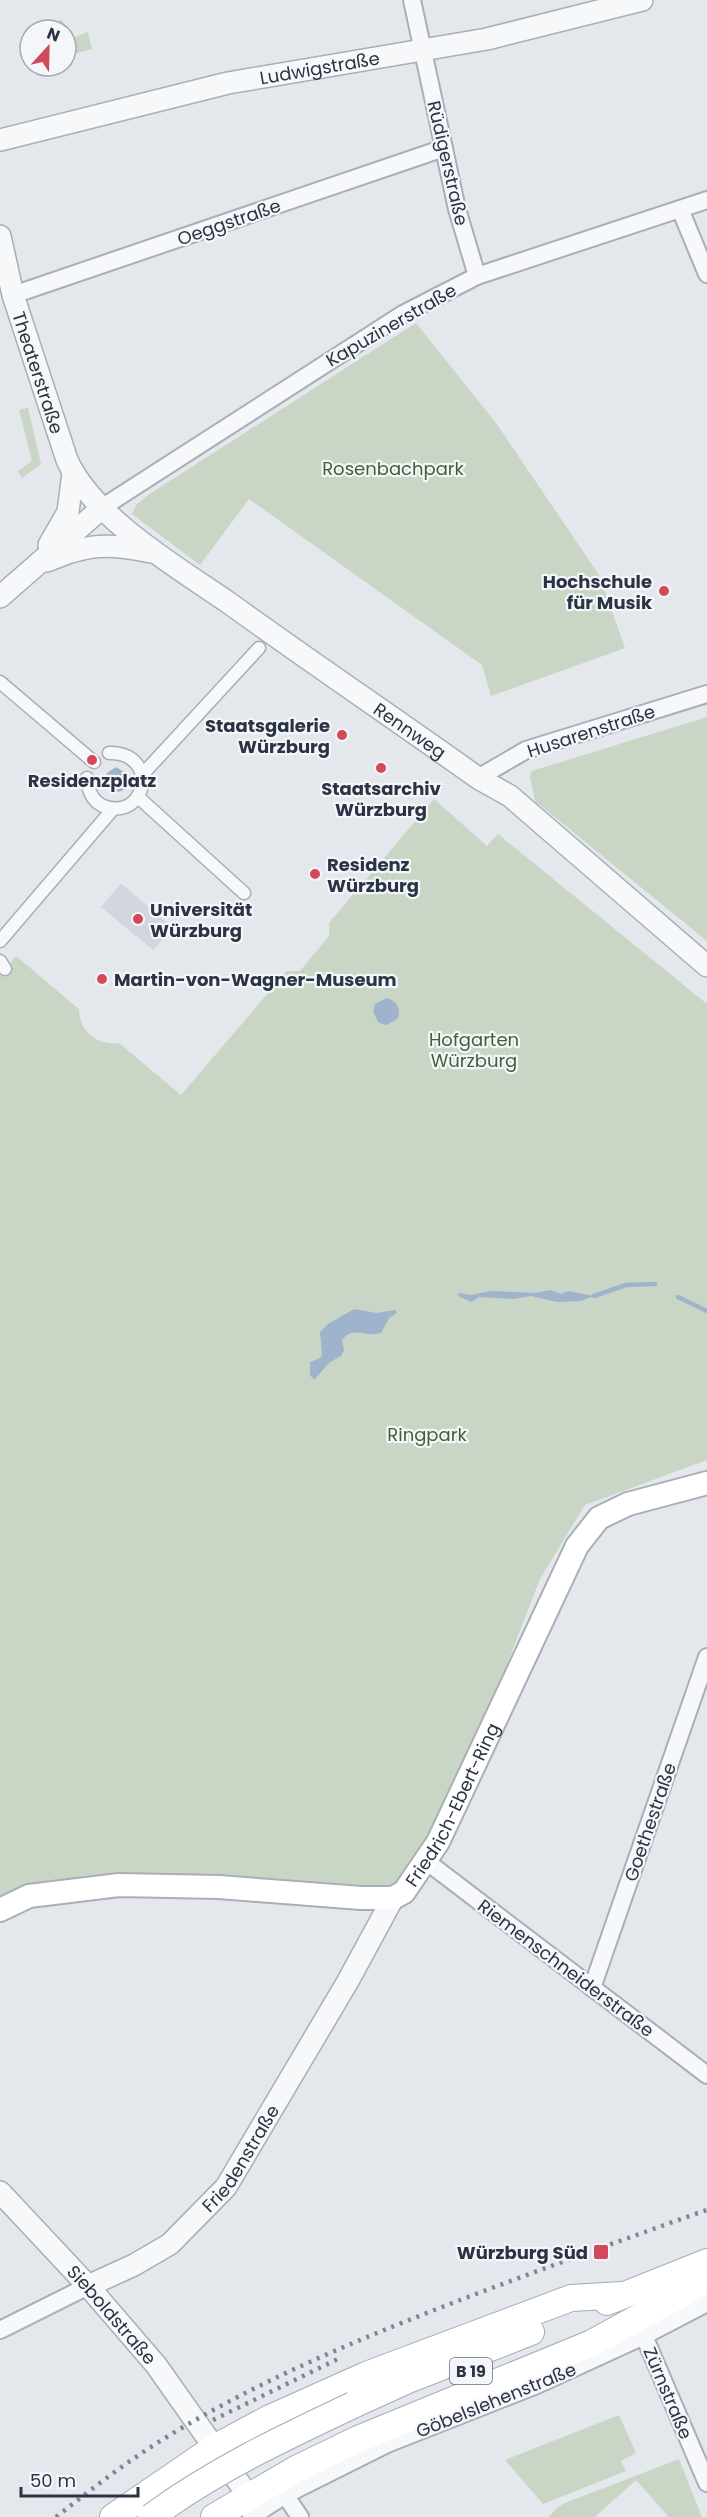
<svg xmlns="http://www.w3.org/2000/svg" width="707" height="2517" font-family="Poppins,sans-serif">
  <rect width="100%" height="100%" fill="#e4e7ec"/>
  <polygon fill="#d2d6de" points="121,883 173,928 153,950 101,907"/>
  <g fill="#c9d6c5">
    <polygon points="62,20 70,39 88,32 92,49 66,56 66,30 50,30 49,24"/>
    <polygon points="416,323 496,423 599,575 625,648 491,696 482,665 249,499 200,565 132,514 137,504 151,493"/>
    <polygon points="28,408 41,464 22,478 18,471 32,461 19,410"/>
    <polygon points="707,717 707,941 535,801 530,776 532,771"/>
    <path d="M434 799 487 846 498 834 707 1004V1460L585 1505 540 1579 447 1819 403 1891 122 1875 29 1883 0 1898V976L16 956 79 1009C79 1031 97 1046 119 1043L181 1095 287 971H300L329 936V923Z"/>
    <polygon points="619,2415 636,2453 621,2461 626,2471 543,2504 505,2460"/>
    <polygon points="679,2459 702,2517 669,2517 636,2480 595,2517 549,2517 558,2507 565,2503"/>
  </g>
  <g fill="#9fb4cc">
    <polygon points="116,767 124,772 127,783 125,789 119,792 105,788 103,783 107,773"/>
    <path d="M387 998C397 1001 401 1008 398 1018L387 1025 379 1023 373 1012 375 1004Z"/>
    <polygon points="550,1290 561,1294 568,1291 594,1296 581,1301 557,1302 531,1296 513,1299 479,1297 471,1302 458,1296 459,1293 471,1295 491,1291 535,1293"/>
    <path d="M354 1309 377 1313 395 1310 397 1313 389 1318 381 1333C366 1338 353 1325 342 1340L344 1350 341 1356 330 1362 314 1380 310 1375V1362L320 1358 322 1355 320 1332 328 1324Z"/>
  </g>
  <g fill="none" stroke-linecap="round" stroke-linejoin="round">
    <g stroke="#9fb4cc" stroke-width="4.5">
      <polyline points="594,1296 626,1285 655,1284"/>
      <polyline points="678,1297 707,1311"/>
    </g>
    <defs>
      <g id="pedestrian">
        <polyline points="0,682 94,762"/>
        <polyline points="142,775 259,648"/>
        <path d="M87 778C88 791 93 803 106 807 148 819 159 752 109 753"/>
        <polyline points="138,797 244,893"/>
        <polyline points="0,941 113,809"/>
        <polyline points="0,961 5,969"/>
      </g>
      <g id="minor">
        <polyline points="412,0 457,209 477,276"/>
        <polyline points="680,209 707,274"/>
        <polyline points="13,295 444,148"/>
        <polyline points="103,507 403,314 477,276 707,200"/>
        <polyline points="478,778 526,750 707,694"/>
        <polyline points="426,1861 707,2075"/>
        <polyline points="592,1988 707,1657"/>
        <polyline points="0,2330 88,2286"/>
        <polyline points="644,2336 707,2483"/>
        <polyline points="285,2495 300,2517"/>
        <polyline points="251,2517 285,2495 387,2444 537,2385 644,2336 707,2303"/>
      </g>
      <g id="tertiary">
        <path id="s1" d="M0 140 228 83 487 39 642 0"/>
        <path id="s2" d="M0 236 13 295 67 460C93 518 177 567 229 603 311 662 395 719 478 778L510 796 707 966"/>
        <polyline points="49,545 68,512 73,473"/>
        <path d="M47 561C58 557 68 552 79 550 103 543 127 547 151 552"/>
        <polyline points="0,597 103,507"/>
        <path id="s3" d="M0 2192 88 2286 156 2365 254 2504"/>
        <path id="s4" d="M88 2286 134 2265 170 2244 226 2187 348 1981 393 1898"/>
      </g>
      <g id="secondary">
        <path id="s5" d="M0 1910 29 1896 119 1885 219 1887 361 1898H393L404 1892 438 1842 577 1546 599 1518 628 1504 707 1483"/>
      </g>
      <g id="primary">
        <polyline points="607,2302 707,2262"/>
        <polyline points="353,2405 408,2380 531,2332"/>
        <polyline points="113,2517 214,2448 270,2418 366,2375 571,2298 623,2295"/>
        <polyline points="214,2517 296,2469 358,2439 592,2343 707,2280"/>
      </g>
    </defs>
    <use href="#pedestrian" stroke="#a9aeb7" stroke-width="15"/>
    <use href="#minor" stroke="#a9aeb7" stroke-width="20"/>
    <use href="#tertiary" stroke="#a9aeb7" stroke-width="24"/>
    <use href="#secondary" stroke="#a9aeb7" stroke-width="26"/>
    <use href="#primary" stroke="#a3abb8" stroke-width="28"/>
    <use href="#pedestrian" stroke="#f7f8fa" stroke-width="12"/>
    <use href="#minor" stroke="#f7f8fa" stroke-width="16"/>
    <use href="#tertiary" stroke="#f7f8fa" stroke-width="21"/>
    <use href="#secondary" stroke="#fff" stroke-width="22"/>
    <use href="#primary" stroke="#fff" stroke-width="26"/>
    <g stroke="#7d8696" stroke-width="4.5" stroke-dasharray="3 6" stroke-linecap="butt">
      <polyline points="213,2420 342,2357"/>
      <path d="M56 2517C93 2488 130 2459 170 2435 267 2376 371 2334 476 2294 553 2265 630 2237 707 2210"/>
    </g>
    <defs>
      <path id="primary-bridge" d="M151 2517C213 2471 283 2438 353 2405"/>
    </defs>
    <use href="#primary-bridge" stroke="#a3abb8" stroke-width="28" stroke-linecap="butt"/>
    <use href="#primary-bridge" stroke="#fff" stroke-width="26"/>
  </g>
  <g fill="#d1495b" stroke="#f4f6f9" stroke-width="2">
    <circle cx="664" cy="591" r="6"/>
    <circle cx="342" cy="735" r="6"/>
    <circle cx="92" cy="760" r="6"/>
    <circle cx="381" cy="768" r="6"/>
    <circle cx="315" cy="874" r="6"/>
    <circle cx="138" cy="919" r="6"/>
    <circle cx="102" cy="979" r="6"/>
    <rect x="593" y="2244" width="16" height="16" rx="3"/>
  </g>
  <g text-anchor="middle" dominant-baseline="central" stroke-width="4.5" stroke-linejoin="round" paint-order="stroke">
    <rect fill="#f4f6f9" stroke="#676e7b" stroke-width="1.5" x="450" y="2358" width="42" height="26" rx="4.5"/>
    <g font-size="16" font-weight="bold" fill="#2b3445">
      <text x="471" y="2371">B 19</text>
    </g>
    <g font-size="18" fill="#2b3445" stroke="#f4f6f9">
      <text stroke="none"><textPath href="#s1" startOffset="328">Ludwigstraße</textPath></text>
      <text transform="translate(448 163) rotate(77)">Rüdigerstraße</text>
      <text transform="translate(229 222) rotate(-19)">Oeggstraße</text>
      <text transform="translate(391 325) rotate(-30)">Kapuzinerstraße</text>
      <text stroke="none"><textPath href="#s2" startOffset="142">Theaterstraße</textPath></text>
      <text stroke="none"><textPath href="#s2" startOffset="674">Rennweg</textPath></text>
      <text transform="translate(591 731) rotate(-18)">Husarenstraße</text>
      <text stroke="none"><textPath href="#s5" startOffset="510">Friedrich-Ebert-Ring</textPath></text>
      <text transform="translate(650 1822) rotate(-71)">Goethestraße</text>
      <text transform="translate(566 1968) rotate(37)">Riemenschneiderstraße</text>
      <text stroke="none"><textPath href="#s4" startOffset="204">Friedenstraße</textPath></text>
      <text stroke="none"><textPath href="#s3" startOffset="166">Sieboldstraße</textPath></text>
      <text transform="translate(668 2393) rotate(67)">Zürnstraße</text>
      <text transform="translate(496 2400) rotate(-22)">Göbelslehenstraße</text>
    </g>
    <g font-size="18" fill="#3f6138" stroke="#f4f6f9">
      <text x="393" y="468">Rosenbachpark</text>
      <text x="474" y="1039">Hofgarten<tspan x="474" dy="21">Würzburg</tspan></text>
      <text x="427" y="1434">Ringpark</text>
    </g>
    <g font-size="18" font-weight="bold" fill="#2b3445" stroke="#f4f6f9" text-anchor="end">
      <text x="652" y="581">Hochschule<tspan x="652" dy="21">für Musik</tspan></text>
      <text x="330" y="725">Staatsgalerie<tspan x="330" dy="21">Würzburg</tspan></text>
      <text x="92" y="780" text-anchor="middle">Residenzplatz</text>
      <text x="381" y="788" text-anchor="middle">Staatsarchiv<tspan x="381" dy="21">Würzburg</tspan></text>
      <text x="327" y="864" text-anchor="start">Residenz<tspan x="327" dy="21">Würzburg</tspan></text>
      <text x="150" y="909" text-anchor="start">Universität<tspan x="150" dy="21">Würzburg</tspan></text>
      <text x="114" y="979" text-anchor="start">Martin-von-Wagner-Museum</text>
      <text x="588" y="2252">Würzburg Süd</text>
    </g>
  </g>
  <g transform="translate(48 48) rotate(22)"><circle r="28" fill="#f4f6f9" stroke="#a4a8b1" stroke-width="1.5"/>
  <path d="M0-4.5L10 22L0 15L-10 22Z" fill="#d1495b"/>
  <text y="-9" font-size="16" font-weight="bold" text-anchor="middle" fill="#2b3445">N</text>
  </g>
  <path d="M21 2487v9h117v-9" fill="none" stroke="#2b3445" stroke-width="3"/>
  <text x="30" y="2487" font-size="18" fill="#2b3445" stroke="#f4f6f9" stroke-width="4.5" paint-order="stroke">50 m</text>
</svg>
